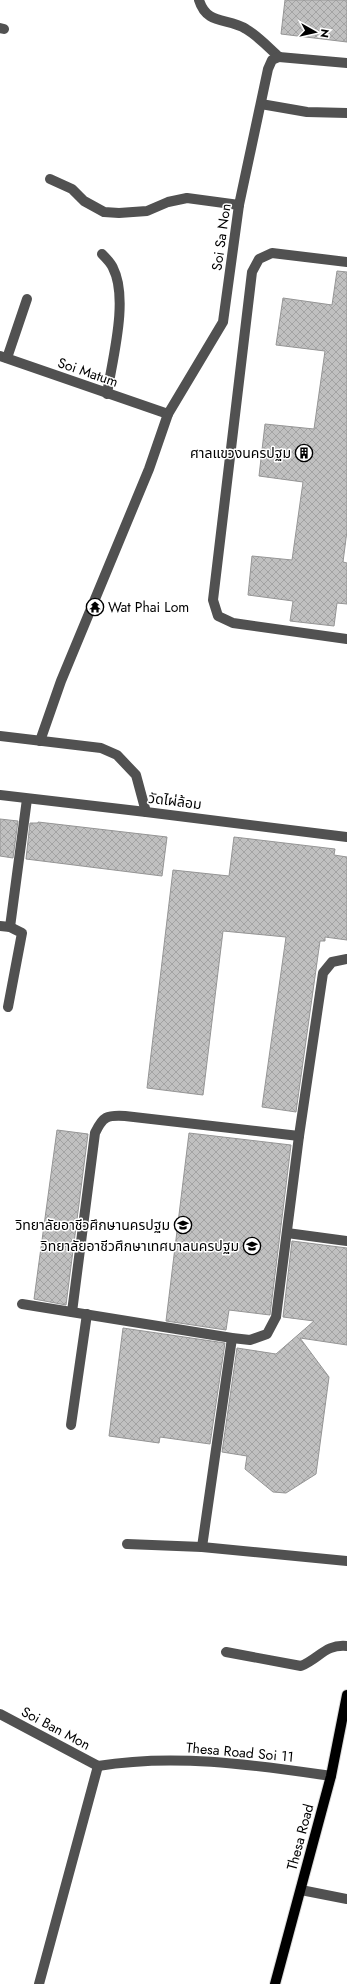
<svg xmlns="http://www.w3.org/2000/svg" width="347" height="1984" font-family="Jost,'Noto Sans Thai',sans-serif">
  <defs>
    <pattern id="building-cross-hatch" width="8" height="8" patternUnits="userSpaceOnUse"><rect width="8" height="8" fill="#c0c0c0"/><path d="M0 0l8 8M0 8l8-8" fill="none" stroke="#a3a3a3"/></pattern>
  </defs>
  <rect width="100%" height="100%" fill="#fff"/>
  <g fill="url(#building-cross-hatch)" stroke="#959595">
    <polygon points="285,0 347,0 347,42 281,34"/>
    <polygon points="337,271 347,272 347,531 343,562 347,563 347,604 337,603 334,626 290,621 293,601 248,595 252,556 292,560 303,482 259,476 265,424 314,429 325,351 276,345 283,298 332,305"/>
    <polygon points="0,819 18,821 13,858 0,856"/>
    <polygon points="38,822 167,837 162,876 26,859 30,823 38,823"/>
    <polygon points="234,837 335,849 334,855 347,857 347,940 325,937 325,941 320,941 296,1112 262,1107 286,937 223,931 203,1095 147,1088 173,870 229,876"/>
    <polygon points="57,1130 88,1134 66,1305 34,1299"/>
    <polygon points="189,1133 291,1145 270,1315 229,1310 226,1330 166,1321"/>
    <polygon points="292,1241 347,1248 347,1345 300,1338 329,1377 316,1474 286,1493 273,1492 245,1469 247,1456 222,1452 237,1348 276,1354 314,1321 283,1317"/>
    <polygon points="123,1328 225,1343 210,1444 160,1437 159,1443 109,1436"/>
  </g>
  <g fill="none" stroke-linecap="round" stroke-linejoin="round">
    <defs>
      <polyline id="major" points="275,1984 331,1776 347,1695"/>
    </defs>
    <use href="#major" stroke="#dbdbdb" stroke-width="12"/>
    <g stroke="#515151" stroke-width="10">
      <path d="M199 0C207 26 228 17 246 29 258 36 269 48 279 57"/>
      <polyline points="0,28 4,29"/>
      <polyline points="279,57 347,63"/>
      <polyline points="261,104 307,112 347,113"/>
      <polyline points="50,179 72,189 84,201 104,212 119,213 147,211 168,202 187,198 239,205"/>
      <path d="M102 254C106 258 111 263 113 268 129 299 112 360 107 394"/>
      <polyline points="347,262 272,253 259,259 252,272 213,600 218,616 233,623 347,639"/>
      <polyline points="0,356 168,414"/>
      <polyline points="7,358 27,299"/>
      <polyline points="0,736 101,748 117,755 136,775 146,812"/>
      <polyline points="40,741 61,681 149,469 168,414 223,322 239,205 268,69 272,60 279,57"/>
      <polyline points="0,795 146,812 347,837"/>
      <polyline points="0,926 10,927 22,933 8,1007"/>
      <polyline points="10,927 27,799"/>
      <polyline points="287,1233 347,1241"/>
      <polyline points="22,1304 232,1338 250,1340 267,1334 276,1317 299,1136 323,973 332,962 347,959"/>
      <path d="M72 1312 95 1133C103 1116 107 1115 125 1116L299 1136"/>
      <polyline points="71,1425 87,1314"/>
      <polyline points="127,1544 202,1547 347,1561"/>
      <polyline points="202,1547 232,1338"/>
      <path d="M226 1652 301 1666C320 1658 325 1644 347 1646"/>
      <polyline points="0,1714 98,1766"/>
      <path d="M98 1766C175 1753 254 1765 331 1776"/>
      <polyline points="301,1890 347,1899"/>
      <polyline points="39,1984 98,1766"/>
    </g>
    <use href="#major" stroke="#000" stroke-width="10"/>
  </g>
  <defs>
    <symbol id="building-ring" viewBox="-11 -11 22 22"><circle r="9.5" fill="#fff" stroke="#000" stroke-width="1.5"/><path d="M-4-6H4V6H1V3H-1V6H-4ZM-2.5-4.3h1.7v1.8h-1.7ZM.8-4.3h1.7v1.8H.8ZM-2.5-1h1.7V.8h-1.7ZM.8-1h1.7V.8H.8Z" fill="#000"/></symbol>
    <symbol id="temple-ring" viewBox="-11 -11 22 22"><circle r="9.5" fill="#fff" stroke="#000" stroke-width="1.5"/><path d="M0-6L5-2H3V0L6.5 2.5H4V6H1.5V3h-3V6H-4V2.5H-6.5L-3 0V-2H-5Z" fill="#000"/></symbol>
    <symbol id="university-ring" viewBox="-11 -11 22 22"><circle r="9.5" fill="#fff" stroke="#000" stroke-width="1.5"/><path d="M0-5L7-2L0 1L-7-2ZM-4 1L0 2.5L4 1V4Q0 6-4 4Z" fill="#000"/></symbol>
    <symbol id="school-ring" viewBox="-11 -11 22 22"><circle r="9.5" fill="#fff" stroke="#000" stroke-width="1.5"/><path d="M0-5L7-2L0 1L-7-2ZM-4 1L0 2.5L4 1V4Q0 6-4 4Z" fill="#000"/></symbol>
  </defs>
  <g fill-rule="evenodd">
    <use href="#building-ring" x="294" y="443" width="20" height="20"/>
    <use href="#temple-ring" x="85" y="597" width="20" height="20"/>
    <use href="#university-ring" x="173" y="1215" width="20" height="20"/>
    <use href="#school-ring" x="242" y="1236" width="20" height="20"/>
  </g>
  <g text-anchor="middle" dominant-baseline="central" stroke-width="3" stroke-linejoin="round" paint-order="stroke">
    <g font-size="14" fill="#000" stroke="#fff">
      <text transform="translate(221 237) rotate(-82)">Soi Sa Non</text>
      <text transform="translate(88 372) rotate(19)">Soi Matum</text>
      <text transform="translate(175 801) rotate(7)">วัดไผ่ล้อม</text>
      <text transform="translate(56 1728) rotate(28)">Soi Ban Mon</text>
      <text transform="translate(240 1752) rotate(5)">Thesa Road Soi 11</text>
      <text transform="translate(300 1837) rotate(-75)">Thesa Road</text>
    </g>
    <g font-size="14" fill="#000" stroke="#fff" text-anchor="end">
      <text x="291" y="453">ศาลแขวงนครปฐม</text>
      <text x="108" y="607" text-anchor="start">Wat Phai Lom</text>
      <text x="170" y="1225">วิทยาลัยอาชีวศึกษานครปฐม</text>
      <text x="239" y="1246">วิทยาลัยอาชีวศึกษาเทศบาลนครปฐม</text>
    </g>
  </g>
  <g transform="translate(315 32) rotate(98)" stroke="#ffffff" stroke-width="3" paint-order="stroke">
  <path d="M0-3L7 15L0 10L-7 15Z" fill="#000000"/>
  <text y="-6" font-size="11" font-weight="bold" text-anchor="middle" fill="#000000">N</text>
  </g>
</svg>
